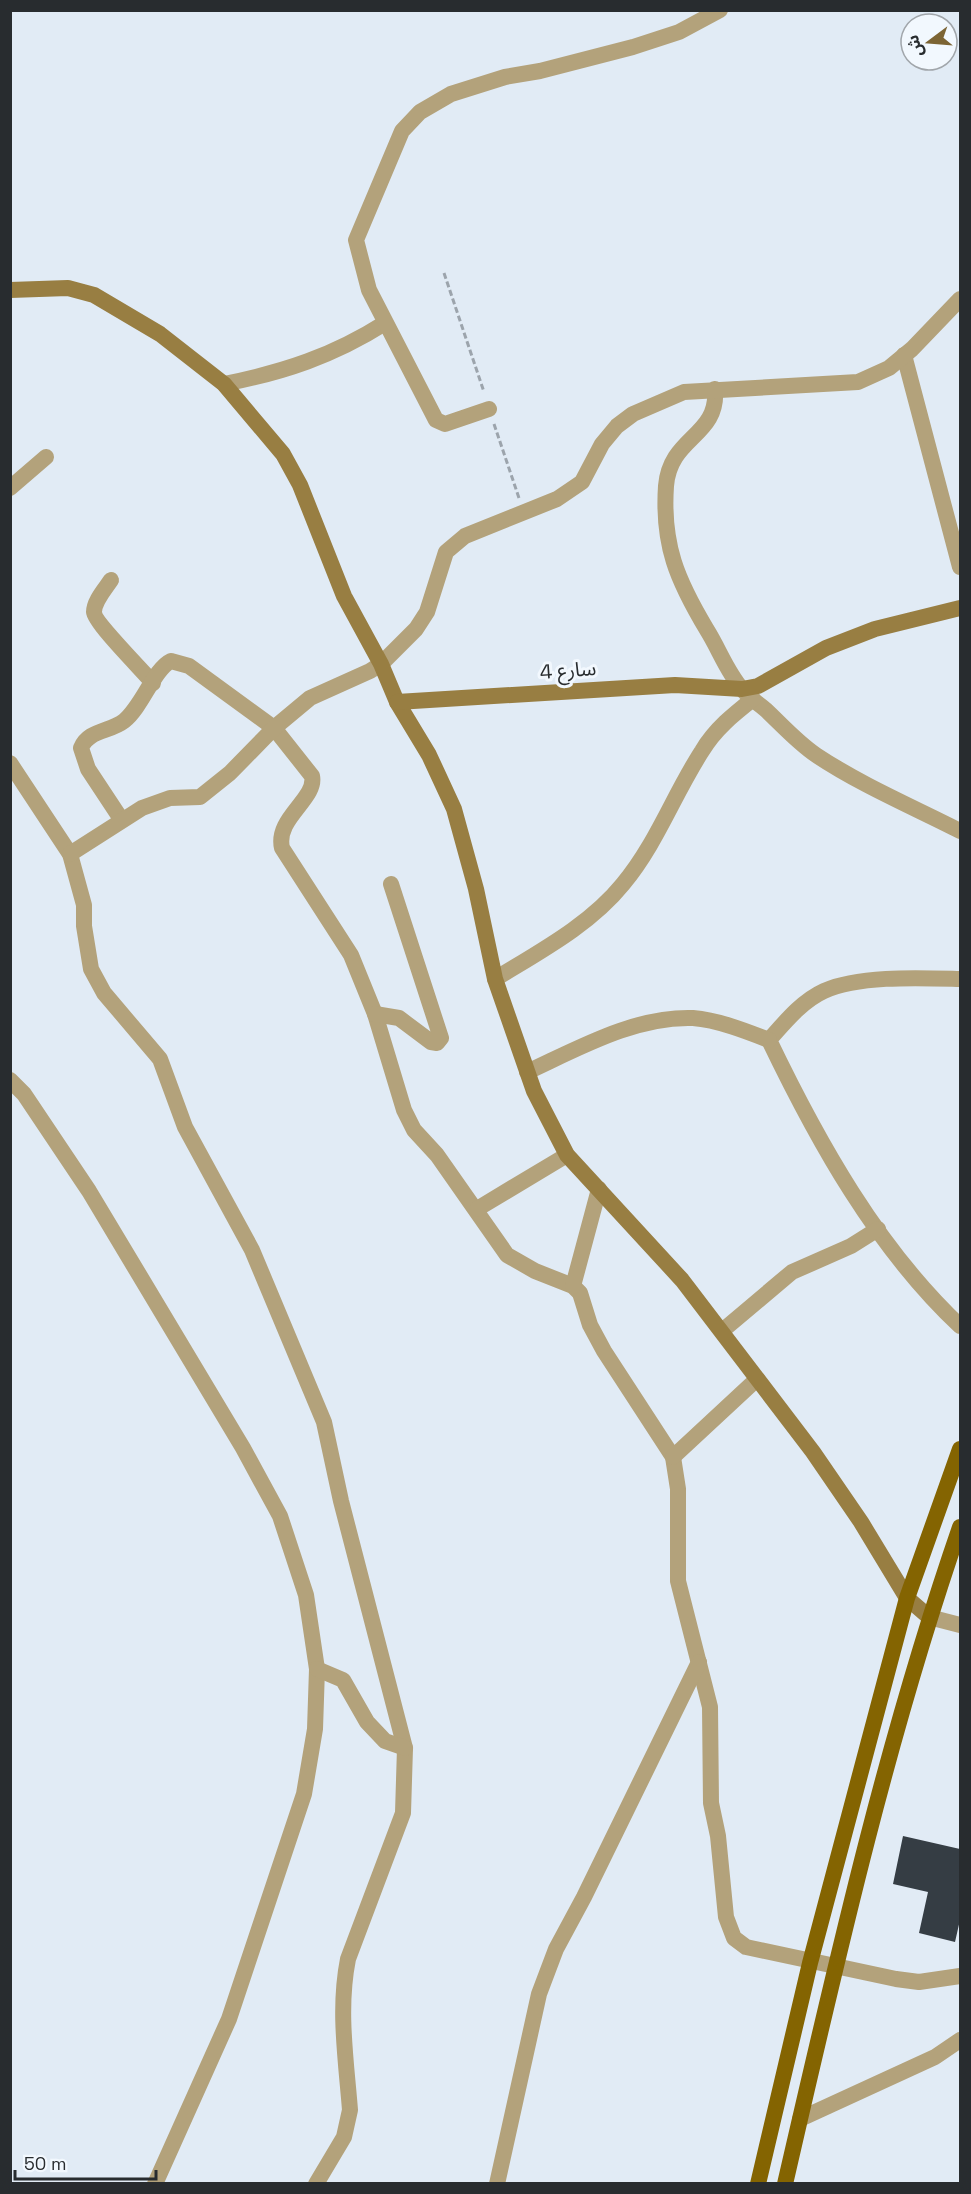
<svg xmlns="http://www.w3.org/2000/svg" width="971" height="2194" font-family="'Space Grotesk','Noto Sans Arabic',sans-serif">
  <rect width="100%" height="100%" fill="#e1ebf5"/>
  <polygon fill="#353d44" points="903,1836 960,1849 960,1920 955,1942 919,1933 928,1892 893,1884"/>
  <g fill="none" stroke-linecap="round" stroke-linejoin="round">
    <g stroke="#9ca4ac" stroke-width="3" stroke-dasharray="6 3" stroke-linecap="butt">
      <polyline points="444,273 484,392"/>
      <polyline points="494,424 519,498"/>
    </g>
    <g stroke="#b3a27b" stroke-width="16">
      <polyline points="904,355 960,567"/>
      <path d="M224 384C284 372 333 356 385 323"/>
      <path d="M715 389C719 437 670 436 666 486 662 545 677 580 707 630 719 649 727 672 742 689 748 697 758 703 766 710 782 725 797 742 816 755 861 785 913 807 960 831"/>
      <polyline points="489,409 445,424 436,420 369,290 356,240 402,131 420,112 451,94 505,77 540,71 633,47 679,32 720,10"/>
      <polyline points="10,488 46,457"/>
      <path d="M111 580C105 589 94 601 94 612 94 622 143 671 153 683"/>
      <path d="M10 763 70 854 84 905V926L91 969 104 993 160 1059 185 1127 252 1250 324 1422 341 1501 405 1748 403 1813 348 1959C338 2009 346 2059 350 2110L344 2137 316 2184"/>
      <path d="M121 819 88 769 81 748C88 730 110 732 124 721 142 707 154 669 171 661L189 666 274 728 312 776C317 799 275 818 282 848L351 955 375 1014 404 1110 414 1130 437 1155 507 1255 535 1271 573 1286 580 1293 590 1325 604 1351 673 1457 678 1489V1581L710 1707 711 1803 718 1836 726 1917 734 1938 746 1947 896 1979 919 1982 960 1976"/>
      <polyline points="70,854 142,808 170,798 200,797 230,773 274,728 310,698 370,671 381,664 416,629 427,612 446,552 465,536 557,499 582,482 602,444 617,426 633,414 684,392 858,382 889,368 912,349 960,299"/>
      <path d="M495 979C539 952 590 925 623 884 657 843 674 794 702 751 715 729 734 714 753 699"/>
      <path d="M960 979C922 978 859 975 824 991 802 1001 785 1022 769 1040 818 1142 877 1248 960 1326"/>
      <polyline points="375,1014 399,1018 431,1042 437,1043 441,1038 391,884"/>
      <path d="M527 1072C579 1048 635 1016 693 1018 718 1020 746 1031 769 1040"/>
      <polyline points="10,1080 24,1094 89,1191 243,1448 280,1516 306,1595 317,1669 315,1729 304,1794 229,2019 155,2184"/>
      <polyline points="477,1209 567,1155"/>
      <polyline points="573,1286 599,1189"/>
      <polyline points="722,1331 792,1272 851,1246 878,1229"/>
      <polyline points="673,1457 757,1379"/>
      <polyline points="929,1617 960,1625"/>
      <polyline points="317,1669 343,1680 367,1722 385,1741 405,1748"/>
      <polyline points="800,2119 935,2057 960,2040"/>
      <polyline points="497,2184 539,1994 556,1949 584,1897 699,1662"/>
    </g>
    <g stroke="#987e42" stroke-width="16">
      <polyline points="10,290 68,288 94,295 160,334 224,384 283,454 300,485 344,596 381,664 397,702 429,755 454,809 476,889 495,979 534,1091 567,1155 682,1280 813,1452 861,1522 907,1598 929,1617"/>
      <polyline points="397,702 675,685 742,689 758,686 826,648 875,629 960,608"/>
    </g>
    <g stroke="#846401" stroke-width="16">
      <polyline points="758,2184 810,1963 907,1598 960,1449"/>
      <path d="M785 2184C836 1963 886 1741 960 1527"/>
    </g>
  </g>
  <g text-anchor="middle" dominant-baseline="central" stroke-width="6" stroke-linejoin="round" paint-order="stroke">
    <g font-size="20" fill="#282c2f" stroke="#f2f8fe">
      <text transform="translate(568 670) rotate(-4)">سارع 4</text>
    </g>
  </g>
  <rect width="971" height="2194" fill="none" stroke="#282c2f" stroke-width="24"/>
  <g transform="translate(929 42) rotate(254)"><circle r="28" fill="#f2f8fe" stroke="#a1a6ab" stroke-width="1.5"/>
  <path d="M0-4.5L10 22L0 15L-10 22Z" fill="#7c6434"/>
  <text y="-9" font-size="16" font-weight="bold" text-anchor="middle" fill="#282c2f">ش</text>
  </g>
  <path d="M15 2170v9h141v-9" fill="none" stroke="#282c2f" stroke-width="3"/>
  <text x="24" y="2170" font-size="18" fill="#282c2f" stroke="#f2f8fe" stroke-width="4.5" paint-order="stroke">50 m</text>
</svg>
